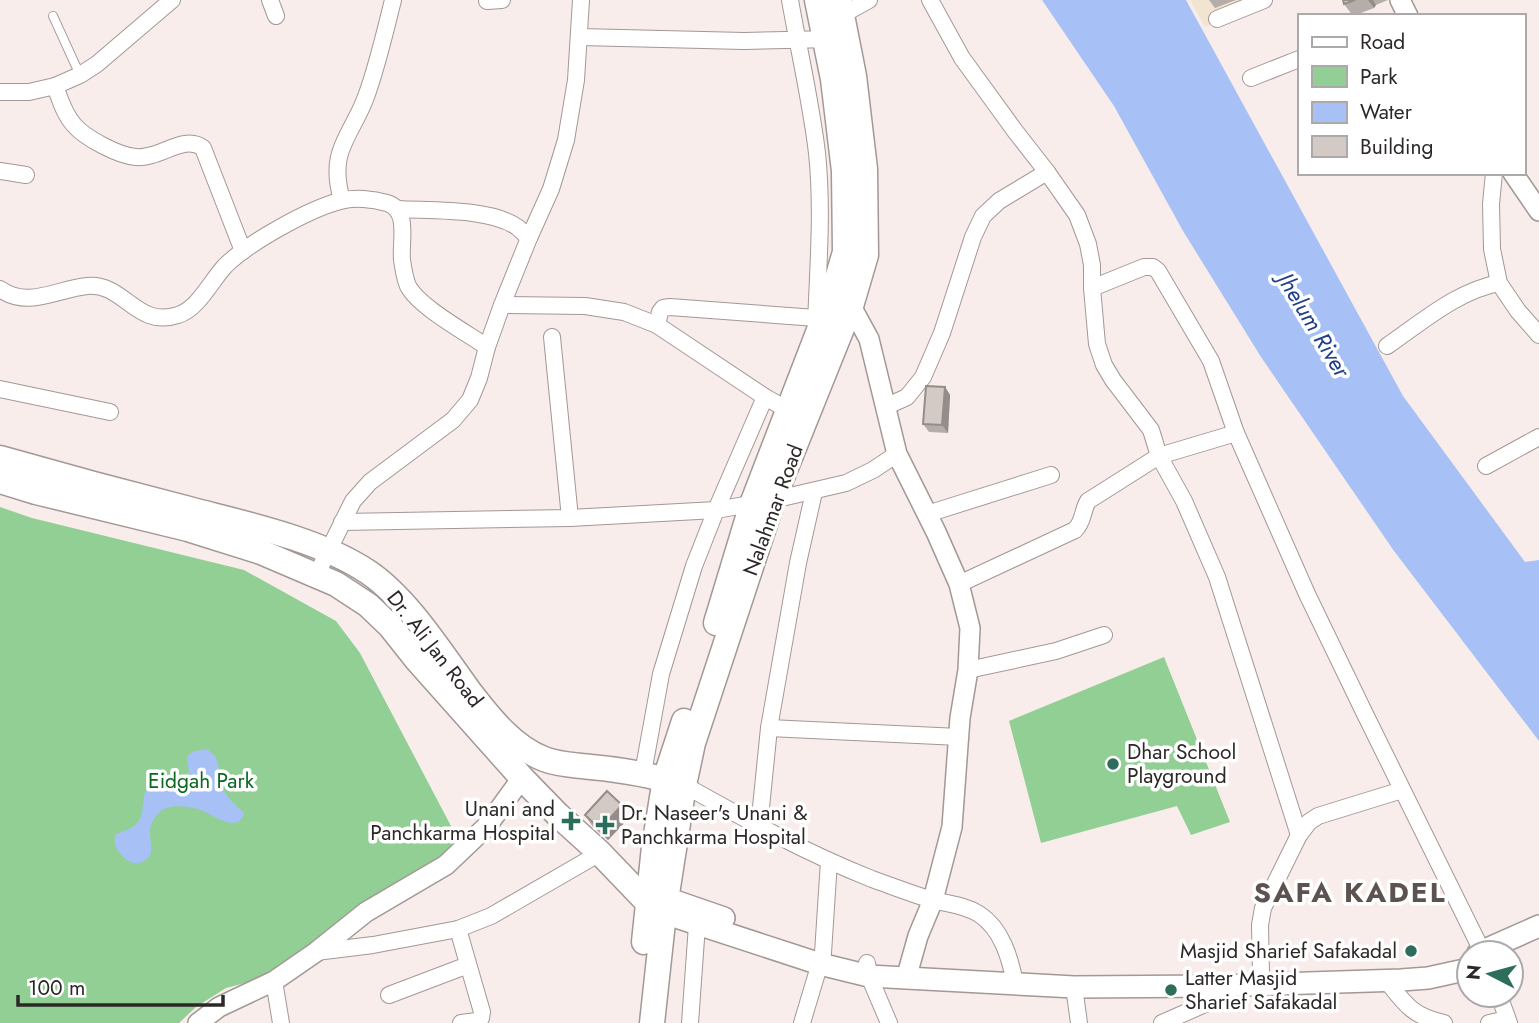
<svg xmlns="http://www.w3.org/2000/svg" width="1539" height="1023" font-family="Jost,sans-serif">
  <rect width="100%" height="100%" fill="#f8edea"/>
  <polygon fill="#f1e4d0" points="1190,0 1266,0 1205,27"/>
  <g fill="#92cf95">
    <path d="M0 507 32 518 244 570 336 621 360 653 451 826C455 842 454 845 443 857L277 975 226 988 196 1007 179 1023H0Z"/>
    <polygon points="1164,657 1230,822 1191,835 1177,806 1041,843 1009,721"/>
  </g>
  <g fill="#a7c1f7">
    <polygon points="1042,0 1186,0 1403,396 1525,562 1539,560 1539,741 1394,551 1261,357 1183,231 1114,106"/>
    <path d="M206 749C225 760 215 771 222 787 227 798 235 805 244 813 238 836 210 812 198 809 191 807 177 805 170 807 158 809 149 823 150 835 150 841 152 846 151 851 150 857 150 856 145 860 135 868 125 860 118 851 115 846 114 842 115 835 123 830 132 830 138 822 148 810 136 785 160 781 167 780 174 784 182 782L189 773 187 756 192 752Z"/>
  </g>
  <g fill="none" stroke-linecap="round" stroke-linejoin="round">
    <defs>
      <polyline id="service" points="53,16 80,75"/>
      <g id="minor">
        <polyline points="270,0 276,16"/>
        <path d="M790 0C799 51 811 102 817 153 823 210 818 267 816 324"/>
        <polyline points="930,0 962,58 1015,131 1047,172 1077,215 1088,244 1092,265 1092,288 1144,267 1153,267 1158,271 1211,361 1236,433 1307,594 1364,712 1483,953"/>
        <polyline points="487,1 502,0"/>
        <polyline points="842,15 869,0"/>
        <polyline points="1217,19 1264,0"/>
        <polyline points="580,37 744,41 833,39"/>
        <polyline points="1251,78 1299,59"/>
        <path d="M55 86C60 99 64 114 74 125 85 138 119 156 136 157 141 158 148 156 152 155 168 151 188 136 203 148L243 251"/>
        <polyline points="0,92 29,92 55,86 80,75 97,64 172,0"/>
        <polyline points="0,171 26,175"/>
        <polyline points="1494,173 1491,204 1492,249 1499,283 1518,311 1539,335"/>
        <path d="M342 200C327 149 352 137 367 94 378 63 385 32 393 0"/>
        <path d="M398 209C430 211 490 208 517 227 521 230 525 234 529 238"/>
        <polyline points="1092,288 1097,344 1104,365 1113,380 1151,430 1159,456 1184,501 1217,577 1299,835"/>
        <path d="M0 289C28 309 57 289 87 286 124 282 136 329 178 315 198 309 211 281 225 266 248 243 309 209 340 201 354 197 373 199 387 203 410 210 400 242 402 260 403 267 405 279 408 286 419 307 467 333 487 347"/>
        <polyline points="502,305 585,306 624,312 657,325 765,397 788,410"/>
        <polyline points="657,325 660,312 663,308 670,307 816,318"/>
        <polyline points="552,337 570,518"/>
        <path d="M1387 346C1422 322 1457 291 1499 283"/>
        <polyline points="0,389 110,412"/>
        <polyline points="885,407 907,397 923,377 942,333 973,237 983,216 999,201 1047,172"/>
        <polyline points="1486,466 1539,437"/>
        <polyline points="927,514 1051,475"/>
        <polyline points="342,522 570,518 716,510 773,500 846,483 873,470 897,454"/>
        <polyline points="317,574 353,501 370,482 453,420 470,400 479,378 487,347 502,305 529,238 551,189 566,140 576,80 581,0"/>
        <path d="M959 584 1075 530C1084 521 1082 511 1088 501L1159 456 1236 433"/>
        <polyline points="968,670 1056,651 1104,635"/>
        <polyline points="769,728 959,737"/>
        <polyline points="643,773 661,674 694,566 716,510 765,397"/>
        <path d="M684 785C745 819 806 853 872 879 892 886 912 894 933 900 948 904 965 905 979 914 1002 929 1010 958 1015 983"/>
        <polyline points="759,827 769,728 798,563 814,492"/>
        <polyline points="458,929 482,1012 481,1018 477,1021 461,1023"/>
        <polyline points="316,952 373,945 458,929 491,916 600,853"/>
        <polyline points="867,963 869,976 889,1023"/>
        <polyline points="1261,975 1260,925 1263,908 1299,835 1309,822 1318,816 1402,790"/>
        <path d="M1386 980C1405 1004 1412 1016 1444 1023"/>
        <polyline points="274,981 281,1023"/>
        <polyline points="1074,987 1079,1023"/>
        <polyline points="389,995 468,965"/>
        <polyline points="1499,995 1509,1023"/>
        <polyline points="690,1023 697,925"/>
        <polyline points="802,1023 823,953 829,861"/>
        <polyline points="1162,1023 1205,1004 1210,1001 1215,986"/>
        <polyline points="1489,1023 1507,1019"/>
      </g>
      <g id="tertiary">
        <polyline points="1400,0 1408,16"/>
        <polyline points="1513,173 1539,211"/>
        <polyline points="842,303 851,306 869,339 897,454 936,532 959,584 970,628 968,670 960,718 952,827 933,900 918,936 909,968"/>
        <polyline points="198,1023 219,1007 274,981 316,952 366,912 446,865 487,826 522,778"/>
      </g>
      <g id="secondary">
        <polyline points="666,898 724,918"/>
        <polyline points="664,913 820,964 869,976 1074,987 1218,986 1401,980 1428,978 1469,969"/>
        <polyline points="1478,953 1539,926"/>
      </g>
      <g id="primary">
        <path d="M0 458C63 476 126 493 189 509 246 524 318 539 368 572 408 599 442 654 470 692 490 718 513 747 544 759 559 765 576 765 591 767 622 770 650 774 679 784"/>
        <polyline points="0,481 36,492 188,529 261,552 336,584 368,605 390,626 417,660 522,778 558,815 600,853 648,903"/>
        <polyline points="716,623 752,504 831,299 845,252 844,171 833,79 817,0"/>
        <polyline points="644,942 654,847 665,779 684,721"/>
        <polyline points="652,1023 664,913 684,785 693,743 773,500 851,306 866,255 865,169 854,76 839,0"/>
      </g>
    </defs>
    <use href="#service" stroke="#a29895" stroke-width="10"/>
    <use href="#minor" stroke="#a29895" stroke-width="18"/>
    <use href="#tertiary" stroke="#a29895" stroke-width="22"/>
    <use href="#secondary" stroke="#a29895" stroke-width="24"/>
    <use href="#primary" stroke="#a29895" stroke-width="27"/>
    <use href="#service" stroke="#fff" stroke-width="8"/>
    <use href="#minor" stroke="#fff" stroke-width="16"/>
    <use href="#tertiary" stroke="#fff" stroke-width="19"/>
    <use href="#secondary" stroke="#fff" stroke-width="21"/>
    <use href="#primary" stroke="#fff" stroke-width="24"/>
  </g>
  <g fill="#b5ada9">
    <polygon points="1209,0 1236,0 1215,8"/>
    <polygon points="1343,0 1388,0 1376,5 1374,8 1353,16 1344,4"/>
    <polygon points="945,387 950,395 948,433 929,432 923,424"/>
    <polygon points="585,815 630,817 608,840 593,827"/>
  </g>
  <g fill="#948d8a">
    <polygon points="1368,0 1373,0 1376,5 1374,8"/>
    <polygon points="945,387 950,395 948,433 942,425"/>
    <polygon points="622,805 630,817 608,840 600,829"/>
  </g>
  <g fill="#d3c9c5" stroke="#948d8a" stroke-width="2">
    <polygon points="1343,0 1355,0 1344,4"/>
    <polygon points="926,386 945,387 942,425 923,424"/>
    <polygon points="607,791 622,805 600,829 585,815"/>
  </g>
  <g fill="#2d6d5c" stroke="#fff" stroke-width="2.5">
    <circle cx="1113" cy="764" r="7"/>
    <path d="M567.5 810.5h7v7h7v7h-7v7h-7v-7h-7v-7h7z"/>
    <path d="M601.5 814.5h7v7h7v7h-7v7h-7v-7h-7v-7h7z"/>
    <circle cx="1411" cy="951" r="7"/>
    <circle cx="1171" cy="990" r="7"/>
  </g>
  <g text-anchor="middle" dominant-baseline="central" stroke-width="7" stroke-linejoin="round" paint-order="stroke">
    <g font-size="21" fill="#2c2827" stroke="#fff">
      <text transform="translate(773 510) rotate(-70)">Nalahmar Road</text>
      <text transform="translate(435 649) rotate(52)">Dr. Ali Jan Road</text>
    </g>
    <g font-size="21" fill="#2c2827" stroke="#fff" text-anchor="start">
      <text x="1127" y="752">Dhar School<tspan x="1127" dy="24">Playground</tspan></text>
      <text x="555" y="809" text-anchor="end">Unani and<tspan x="555" dy="24">Panchkarma Hospital</tspan></text>
      <text x="621" y="813">Dr. Naseer's Unani &amp;<tspan x="621" dy="24">Panchkarma Hospital</tspan></text>
      <text x="1397" y="951" text-anchor="end">Masjid Sharief Safakadal</text>
      <text x="1185" y="978">Latter Masjid<tspan x="1185" dy="24">Sharief Safakadal</tspan></text>
    </g>
    <g font-size="21" fill="#0a6721" stroke="#fff">
      <text x="201" y="781">Eidgah Park</text>
    </g>
    <g font-size="23" font-style="italic" fill="#1f3e89" stroke="#fff">
      <text transform="translate(1314 325) rotate(59)">Jhelum River</text>
    </g>
    <g font-size="28" font-weight="bold" letter-spacing="2" fill="#5c5350" stroke="#fff">
      <text x="1350" y="892">SAFA KADEL</text>
    </g>
  </g>
  <rect x="1298" y="14" width="228" height="161" fill="#ffffff" stroke="#aba9a9" stroke-width="2"/>
  <rect x="1312" y="37" width="35" height="10" fill="#ffffff" stroke="#aba9a9" stroke-width="2"/>
  <text x="1360" y="49" font-size="21" fill="#2c2827">Road</text>
  <rect x="1312" y="66" width="35" height="21" fill="#92cf95" stroke="#aba9a9" stroke-width="2"/>
  <text x="1360" y="84" font-size="21" fill="#2c2827">Park</text>
  <rect x="1312" y="102" width="35" height="21" fill="#a7c1f7" stroke="#aba9a9" stroke-width="2"/>
  <text x="1360" y="119" font-size="21" fill="#2c2827">Water</text>
  <rect x="1312" y="136" width="35" height="21" fill="#d3c9c5" stroke="#aba9a9" stroke-width="2"/>
  <text x="1360" y="154" font-size="21" fill="#2c2827">Building</text>
  <g transform="translate(1490 974) rotate(276)"><circle r="33" fill="#ffffff" stroke="#aba9a9" stroke-width="2"/>
  <path d="M0-5L12 26L0 18L-12 26Z" fill="#2d6d5c"/>
  <text y="-10" font-size="19" font-weight="bold" text-anchor="middle" fill="#2c2827">N</text>
  </g>
  <path d="M18 995v10h205v-10" fill="none" stroke="#2c2827" stroke-width="3.5"/>
  <text x="28" y="995" font-size="21" fill="#2c2827" stroke="#ffffff" stroke-width="5" paint-order="stroke">100 m</text>
</svg>
